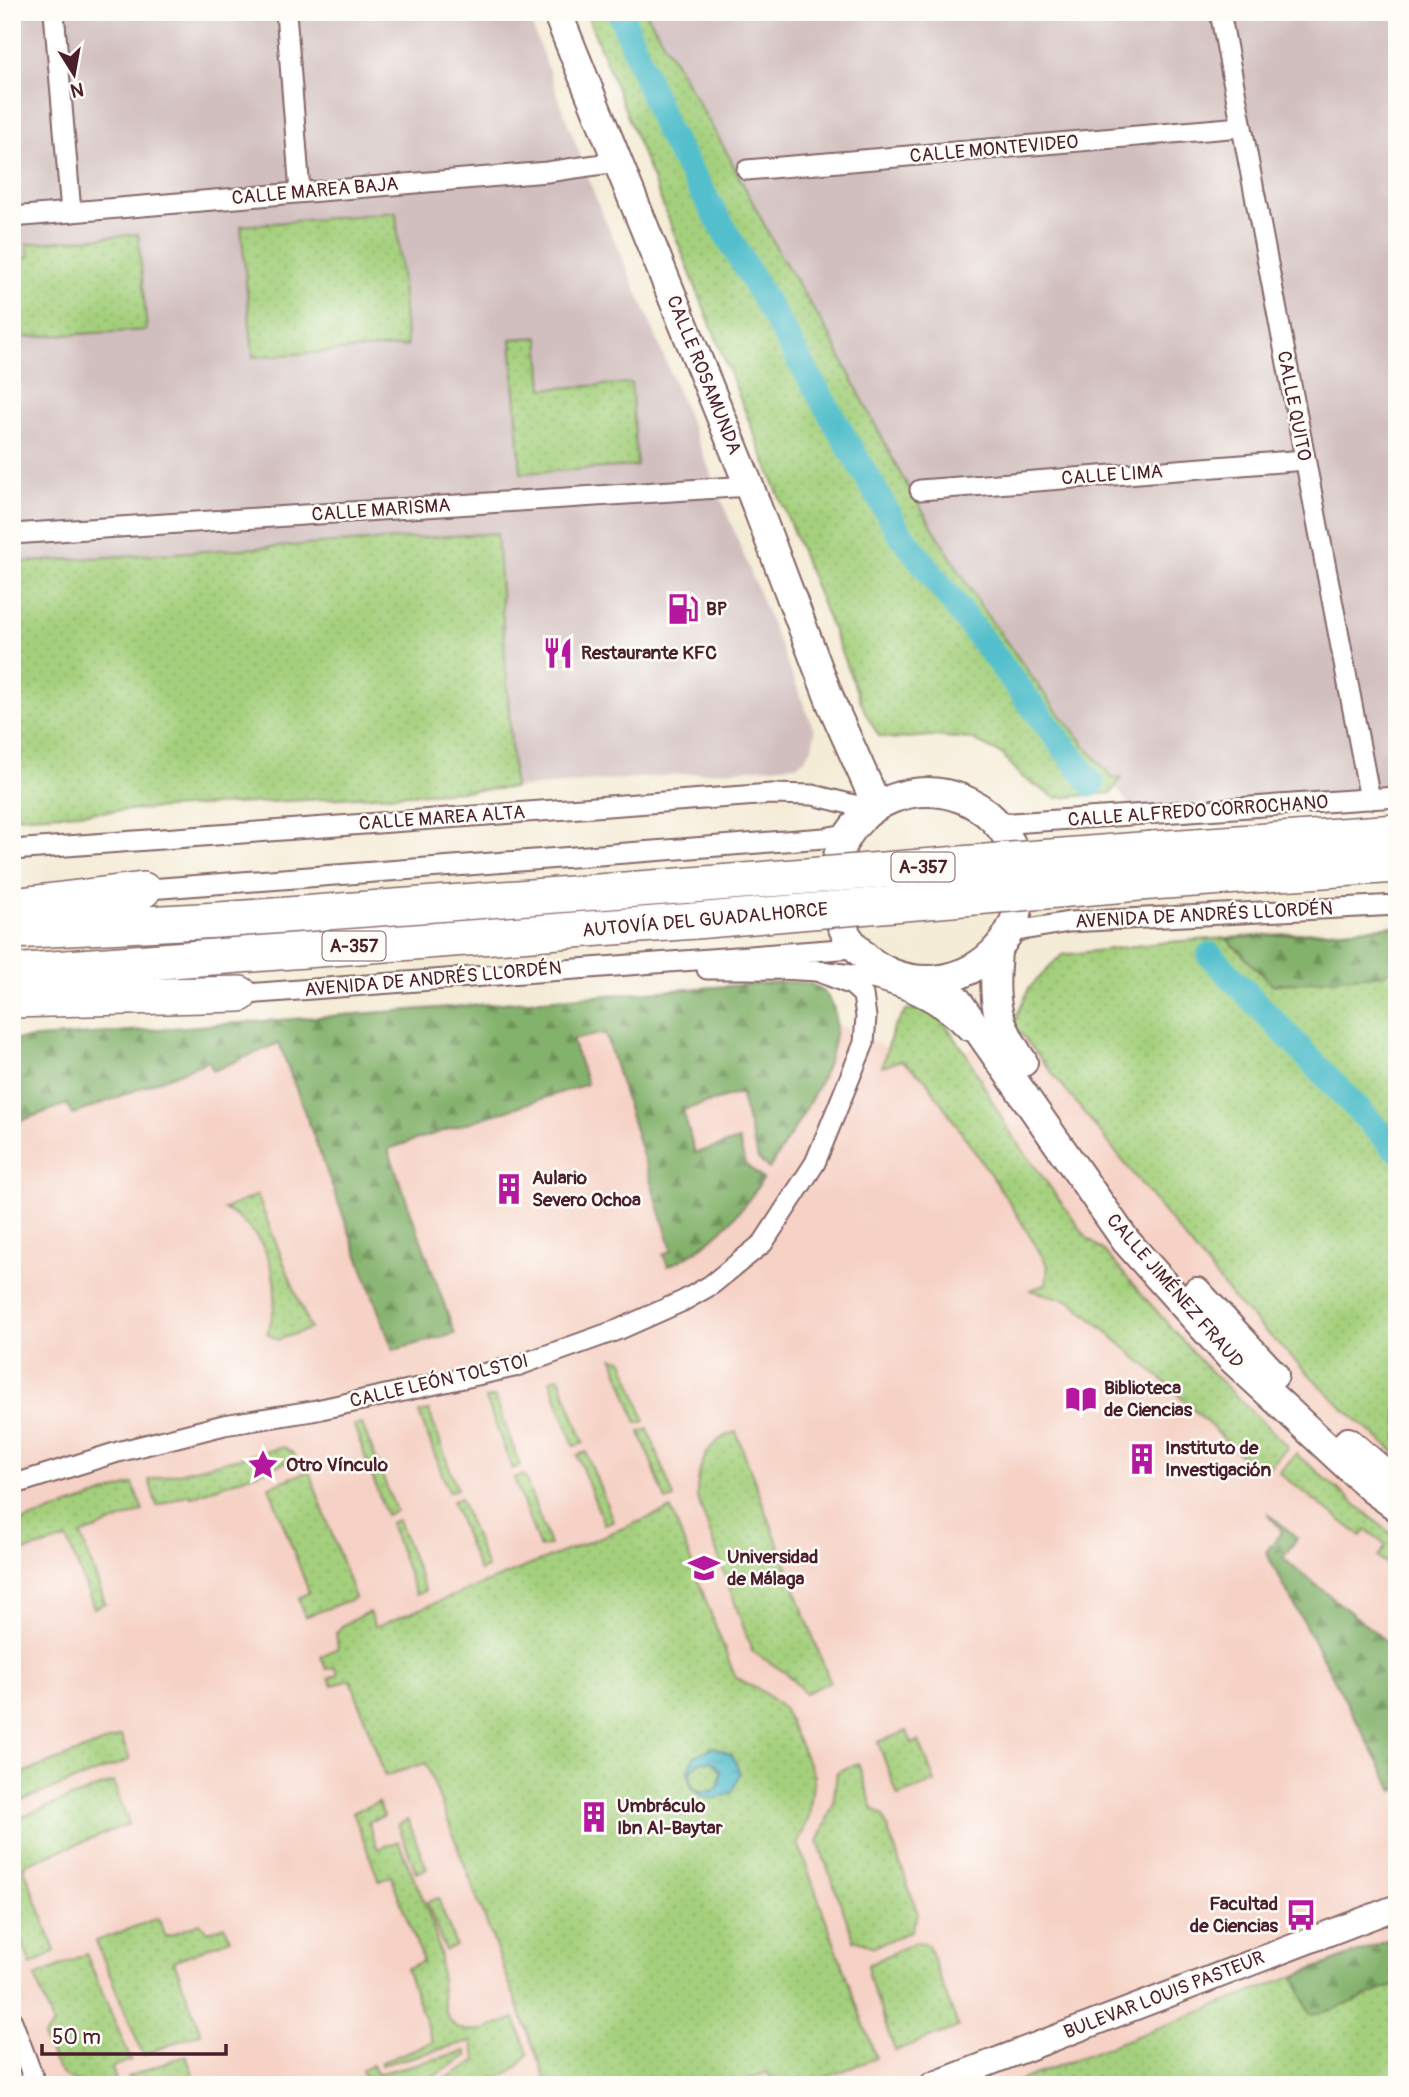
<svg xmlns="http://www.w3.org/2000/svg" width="1409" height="2097" font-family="Pangolin,sans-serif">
  <defs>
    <pattern id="green-dots" width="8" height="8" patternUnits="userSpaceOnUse" patternTransform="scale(1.75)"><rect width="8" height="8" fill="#a4d07d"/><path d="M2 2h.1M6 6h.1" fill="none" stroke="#8fb26c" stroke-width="1.8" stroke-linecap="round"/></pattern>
    <pattern id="forest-firs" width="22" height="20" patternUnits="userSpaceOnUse" patternTransform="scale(1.75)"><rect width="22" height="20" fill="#83b26c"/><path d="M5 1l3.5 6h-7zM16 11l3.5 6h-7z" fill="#6d9059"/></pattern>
    <pattern id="water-ripples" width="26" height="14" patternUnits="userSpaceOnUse" patternTransform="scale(1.75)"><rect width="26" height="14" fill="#52bfcc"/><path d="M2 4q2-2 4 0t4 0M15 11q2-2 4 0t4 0" fill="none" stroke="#469ba6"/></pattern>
  </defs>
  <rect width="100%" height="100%" fill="#fdfcf7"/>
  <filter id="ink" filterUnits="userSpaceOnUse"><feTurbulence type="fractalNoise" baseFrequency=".0143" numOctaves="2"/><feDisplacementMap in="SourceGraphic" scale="14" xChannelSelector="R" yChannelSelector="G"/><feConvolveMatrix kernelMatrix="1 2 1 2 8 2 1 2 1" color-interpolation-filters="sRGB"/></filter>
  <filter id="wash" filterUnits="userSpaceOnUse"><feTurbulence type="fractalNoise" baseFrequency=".00686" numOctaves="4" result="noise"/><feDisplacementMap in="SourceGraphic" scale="28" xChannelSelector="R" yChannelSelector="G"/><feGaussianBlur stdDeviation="1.57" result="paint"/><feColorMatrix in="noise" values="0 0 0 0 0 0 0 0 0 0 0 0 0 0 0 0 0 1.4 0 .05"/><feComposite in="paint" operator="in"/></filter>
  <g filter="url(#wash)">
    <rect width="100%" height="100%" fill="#f5ecd7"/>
    <polygon fill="#f6d1c5" points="1397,926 1397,2085 12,2085 12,1040 781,982 807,983 819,988 832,1002 837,1024 887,1048 893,1029 906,1011 916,1009 943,1021 965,1052 1013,1024 1029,988 1062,955 1168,942"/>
    <g fill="#d1bfbf">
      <polygon points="12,12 527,12 598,204 643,305 815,732 812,748 804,760 796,765 514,788 12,817"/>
      <polygon points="646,12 1397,12 1397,806 1143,823 981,607 900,473 830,336 780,255 726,151"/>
    </g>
    <g fill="url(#green-dots)" stroke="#777854" stroke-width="2">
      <polygon points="586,12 646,12 726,151 780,255 830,336 900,473 981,607 1055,708 1112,778 1122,777 1111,793 1056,798 1022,777 1002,754 971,739 932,736 895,739 879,736 866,714"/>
      <polygon points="396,212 407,346 253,357 241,226"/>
      <polygon points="138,234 147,330 12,338 12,259 29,257 27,244"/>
      <polygon points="539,337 543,389 631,383 637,466 521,473 511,339"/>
      <polygon points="497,533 514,788 12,817 12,563"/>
      <polygon points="1397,926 1397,1454 1345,1410 1236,1302 1013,1024 1029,988 1062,955 1168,942"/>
      <polygon points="916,1009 932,1013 943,1021 965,1052 1007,1128 1087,1238 1104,1251 1202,1363 1288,1447 1266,1470 1253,1467 1165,1382 1071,1301 1030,1290 1046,1284 1048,1266 1010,1203 925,1079 901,1060 882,1067 893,1029 906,1011"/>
      <path d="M257 1195 310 1329 277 1340 267 1333C286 1286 270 1234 224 1209Z"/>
      <polygon points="613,1358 623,1360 645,1421 637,1423"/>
      <polygon points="559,1377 584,1443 574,1446 550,1380"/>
      <polygon points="495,1397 520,1466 512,1469 486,1399"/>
      <polygon points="429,1411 457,1489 449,1492 419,1413"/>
      <polygon points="362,1424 396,1511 386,1515 354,1425"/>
      <polygon points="648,1429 674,1498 666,1501 640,1432"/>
      <path d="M736 1432 830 1682 805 1693 786 1673 752 1651 697 1496C697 1468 706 1440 736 1432Z"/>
      <polygon points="284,1447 294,1454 295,1459 191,1497 189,1494 157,1506 149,1480"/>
      <polygon points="586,1452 613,1521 604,1524 577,1455"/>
      <polygon points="1296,1454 1397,1539 1397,1572 1378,1557 1386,1546 1367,1530 1361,1536 1279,1473"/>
      <polygon points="309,1471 355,1598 305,1617 299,1598 309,1592 269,1486"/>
      <polygon points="524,1475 550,1545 540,1548 514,1478"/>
      <polygon points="133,1484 143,1511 81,1535 105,1603 94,1608 67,1539 12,1555 12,1525"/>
      <polygon points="460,1498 487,1568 479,1571 452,1501"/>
      <polygon points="671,1509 735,1677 763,1692 783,1708 814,1776 809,1817 798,1843 876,2058 807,2085 773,2085 768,2072 732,2085 548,2085 426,1763 385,1776 351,1680 333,1685 329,1678 338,1674 335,1667 326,1669 321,1656 338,1648 336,1633 343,1625 369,1612 375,1627"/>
      <polygon points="398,1520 425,1591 416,1595 390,1523"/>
      <polygon points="907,1731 912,1744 919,1741 935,1782 898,1796 878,1742"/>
      <polygon points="121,1736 130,1760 12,1804 12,1777"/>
      <polygon points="858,1763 873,1809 883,1816 918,1914 911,1931 874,1947 854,1940 818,1842 833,1805 837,1772"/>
      <polygon points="113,1782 129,1824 23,1865 55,1951 31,1965 12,1915 12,1820"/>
      <path d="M378 1802 384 1816 368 1822 378 1849 398 1841C413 1878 435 1918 440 1958 442 1976 438 2011 454 2025 471 2039 498 2024 515 2018L528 2054C509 2085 467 2085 434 2085L477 2061 471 2041 382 2065V2062L433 2042 406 1969 423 1961 391 1876 379 1881 353 1812Z"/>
      <polygon points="408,1820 427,1869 416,1872 398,1824"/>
      <polygon points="438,1898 456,1946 445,1950 427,1902"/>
      <polygon points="158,1918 166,1937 200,1923 207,1932 225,1926 230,1939 174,1961 201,2033 143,2055 96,1941"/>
      <polygon points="1397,1937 1397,2085 1012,2085 1013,2083"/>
      <polygon points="915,1942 928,1945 958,2027 895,2051 868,1975 868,1965"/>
      <path d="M86 1954 131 2060 112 2067 117 2084 114 2085C66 2085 61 2082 43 2037L53 2024 35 1977Z"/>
      <polygon points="466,2051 467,2056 419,2085 367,2085 362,2070 373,2065 377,2074"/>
      <polygon points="186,2055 197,2085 130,2085 127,2077"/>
    </g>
    <g fill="url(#forest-firs)" stroke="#66684c" stroke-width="2">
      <polygon points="1397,926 1397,966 1384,974 1272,985 1227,939"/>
      <path d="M781 982C793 982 808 981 818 988 871 1022 791 1133 769 1169L758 1159 740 1093 683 1110 695 1153 739 1140 745 1164 763 1179C740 1215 707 1250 668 1266L663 1255 672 1250 605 1033 572 1040 587 1084 388 1149 455 1334 393 1350 279 1043 213 1071 209 1061 72 1115 67 1104 12 1124V1040Z"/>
      <polygon points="1267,1512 1297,1538 1283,1558 1397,1650 1397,1790 1394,1791 1266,1552 1282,1531"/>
      <path d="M1397 1937V1985C1366 1993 1342 2011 1310 2014L1294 1977Z"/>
    </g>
    <path fill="url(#water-ripples)" stroke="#4e6f7c" stroke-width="2" fill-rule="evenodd" d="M714 1747 732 1755 740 1773 733 1791C718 1802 705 1801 692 1788L688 1771 694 1756ZM701 1761 713 1762 721 1771 719 1786 713 1791H698L692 1786 690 1771Z"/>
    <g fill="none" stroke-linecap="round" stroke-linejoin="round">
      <g stroke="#52bfcc" stroke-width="26">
        <polyline points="620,12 667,131 897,529 1092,784"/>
        <polyline points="1210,955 1397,1150"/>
      </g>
    </g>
  </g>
  <g filter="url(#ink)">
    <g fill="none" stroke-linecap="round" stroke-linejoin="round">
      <defs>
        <g id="minor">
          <polyline points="54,12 71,212"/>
          <polyline points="286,12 300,192"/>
          <polyline points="1220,12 1370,799"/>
          <polyline points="747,170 1241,127"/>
          <polyline points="12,217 547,172 617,162"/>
          <polyline points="920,490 1305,460"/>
          <polyline points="12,534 749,486"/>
          <polyline points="998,824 1397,797"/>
          <polyline points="12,850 771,794 813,795 870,809"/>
          <polyline points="136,890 824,838 851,833"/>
          <polyline points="1011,932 1069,922 1397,905"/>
          <path d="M707 969C795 970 901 961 967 1030"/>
          <polyline points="233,995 854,948"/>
          <polyline points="12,1485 118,1452 224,1425 312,1411 514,1367 620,1329 683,1301 711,1285 763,1243 815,1163 864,1043 866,1017 863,995 852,985 815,970"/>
          <polyline points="12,2021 36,2085"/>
        </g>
        <polyline id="tertiary" points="932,2085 1397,1907"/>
        <g id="secondary">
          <polyline points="557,12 749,486 832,705 870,790 873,807"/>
          <circle cx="927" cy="886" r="94"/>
          <path d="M997 951C993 1003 994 1018 1023 1062"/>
          <polyline points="934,980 957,1000 1126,1241 1230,1357 1372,1489 1397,1507"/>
          <polyline points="1197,1292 1274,1375"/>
          <polyline points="1348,1442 1397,1484"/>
        </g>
        <g id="motorway">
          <polyline points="1153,849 1397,832"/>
          <polyline points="1151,882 1397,865"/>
          <polyline points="12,906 143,890"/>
          <polyline points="12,931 219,920 692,885"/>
          <polyline points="12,972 695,921"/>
          <polyline points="12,1000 240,994"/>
        </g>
      </defs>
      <use href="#minor" stroke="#866767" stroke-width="23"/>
      <use href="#tertiary" stroke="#866767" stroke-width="28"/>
      <use href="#secondary" stroke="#866767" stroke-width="32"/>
      <use href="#motorway" stroke="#866767" stroke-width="38"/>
      <use href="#minor" stroke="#fff" stroke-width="19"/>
      <use href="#tertiary" stroke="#fff" stroke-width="24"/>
      <use href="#secondary" stroke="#fff" stroke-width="28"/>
      <use href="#motorway" stroke="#fff" stroke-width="35"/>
      <defs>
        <g id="motorway-bridge">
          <polyline points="692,885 1153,849"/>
          <polyline points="695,921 1151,882"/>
        </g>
      </defs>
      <use href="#motorway-bridge" stroke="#866767" stroke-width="38" stroke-linecap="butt"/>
      <use href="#motorway-bridge" stroke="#fff" stroke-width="35"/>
    </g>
  </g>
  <defs>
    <symbol id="fuel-bare" viewBox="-9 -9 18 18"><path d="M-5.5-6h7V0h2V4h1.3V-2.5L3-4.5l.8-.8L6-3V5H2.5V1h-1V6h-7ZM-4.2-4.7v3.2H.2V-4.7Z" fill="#b5179e" stroke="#fdfcf7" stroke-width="2.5" paint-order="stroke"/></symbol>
    <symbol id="restaurant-bare" viewBox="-9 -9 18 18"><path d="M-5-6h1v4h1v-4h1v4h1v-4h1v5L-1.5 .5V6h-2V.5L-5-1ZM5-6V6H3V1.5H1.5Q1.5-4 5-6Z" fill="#b5179e" stroke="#fdfcf7" stroke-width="2.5" paint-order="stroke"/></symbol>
    <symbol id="building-bare" viewBox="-9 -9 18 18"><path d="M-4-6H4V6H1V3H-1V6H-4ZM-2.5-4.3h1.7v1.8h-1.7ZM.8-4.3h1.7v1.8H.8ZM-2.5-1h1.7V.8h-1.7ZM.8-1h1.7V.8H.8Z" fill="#b5179e" stroke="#fdfcf7" stroke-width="2.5" paint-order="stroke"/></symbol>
    <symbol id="library-bare" viewBox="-9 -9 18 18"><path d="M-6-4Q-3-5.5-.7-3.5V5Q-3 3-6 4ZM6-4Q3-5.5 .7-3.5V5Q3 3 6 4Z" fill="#b5179e" stroke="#fdfcf7" stroke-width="2.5" paint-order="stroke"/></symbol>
    <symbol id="sight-bare" viewBox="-9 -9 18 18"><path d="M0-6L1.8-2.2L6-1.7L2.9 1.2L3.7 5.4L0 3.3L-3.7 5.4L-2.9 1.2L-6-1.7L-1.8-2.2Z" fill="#b5179e" stroke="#fdfcf7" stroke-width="2.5" paint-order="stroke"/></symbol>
    <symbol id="university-bare" viewBox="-9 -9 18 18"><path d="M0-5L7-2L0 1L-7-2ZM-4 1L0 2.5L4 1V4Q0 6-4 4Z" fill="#b5179e" stroke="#fdfcf7" stroke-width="2.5" paint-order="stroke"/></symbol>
    <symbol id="bus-bare" viewBox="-9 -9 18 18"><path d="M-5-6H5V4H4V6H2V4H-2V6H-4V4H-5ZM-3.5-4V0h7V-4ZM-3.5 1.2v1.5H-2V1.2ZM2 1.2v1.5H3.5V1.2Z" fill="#b5179e" stroke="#fdfcf7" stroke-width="2.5" paint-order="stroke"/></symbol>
  </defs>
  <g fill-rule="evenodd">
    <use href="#fuel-bare" x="661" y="587" width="44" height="44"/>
    <use href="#restaurant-bare" x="536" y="631" width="44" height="44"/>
    <use href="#building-bare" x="487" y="1167" width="44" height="44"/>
    <use href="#library-bare" x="1059" y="1377" width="44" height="44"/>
    <use href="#building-bare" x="1120" y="1437" width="44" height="44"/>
    <use href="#sight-bare" x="241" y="1443" width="44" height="44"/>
    <use href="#university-bare" x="682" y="1546" width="44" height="44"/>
    <use href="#building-bare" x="572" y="1795" width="44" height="44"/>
    <use href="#bus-bare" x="1279" y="1893" width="44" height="44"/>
  </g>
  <g text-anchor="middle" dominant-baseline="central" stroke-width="5" stroke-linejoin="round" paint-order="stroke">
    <g fill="#fdfcf7" stroke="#806168" stroke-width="2">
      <rect x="891.5" y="852.5" width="63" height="29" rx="5"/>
      <rect x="322.5" y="931.5" width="63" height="29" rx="5"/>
    </g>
    <g font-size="18" font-weight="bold" fill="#4a1f2b">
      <text x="923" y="867">A-357</text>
      <text x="354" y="946">A-357</text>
    </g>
    <g font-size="19" fill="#4a1f2b" stroke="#fdfcf7">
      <text transform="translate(994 149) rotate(-5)">CALLE MONTEVIDEO</text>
      <text transform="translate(315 191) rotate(-5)">CALLE MAREA BAJA</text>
      <text transform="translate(704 375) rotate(68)">CALLE ROSAMUNDA</text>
      <text transform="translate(1294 406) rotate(79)">CALLE QUITO</text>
      <text transform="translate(1112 475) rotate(-4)">CALLE LIMA</text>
      <text transform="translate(381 510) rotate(-4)">CALLE MARISMA</text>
      <text transform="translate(1198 811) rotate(-4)">CALLE ALFREDO CORROCHANO</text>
      <text transform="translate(442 818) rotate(-4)">CALLE MAREA ALTA</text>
      <text transform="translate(1204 915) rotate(-3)">AVENIDA DE ANDRÉS LLORDÉN</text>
      <text transform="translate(705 920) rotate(-5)">AUTOVÍA DEL GUADALHORCE</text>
      <text transform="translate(433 979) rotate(-5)">AVENIDA DE ANDRÉS LLORDÉN</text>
      <text transform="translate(1175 1291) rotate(49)">CALLE JIMÉNEZ FRAUD</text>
      <text transform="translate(439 1381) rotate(-13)">CALLE LEÓN TOLSTOI</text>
      <text transform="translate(1164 1995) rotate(-21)">BULEVAR LOUIS PASTEUR</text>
    </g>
    <g font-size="19" font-weight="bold" fill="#4a1f2b" stroke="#fdfcf7" text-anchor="start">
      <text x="706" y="609">BP</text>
      <text x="581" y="653">Restaurante KFC</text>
      <text x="532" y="1178">Aulario<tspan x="532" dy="22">Severo Ochoa</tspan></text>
      <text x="1104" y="1388">Biblioteca<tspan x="1104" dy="22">de Ciencias</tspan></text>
      <text x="1165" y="1448">Instituto de<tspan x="1165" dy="22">Investigación</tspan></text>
      <text x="286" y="1465">Otro Vínculo</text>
      <text x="727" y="1557">Universidad<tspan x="727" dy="22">de Málaga</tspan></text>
      <text x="617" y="1806">Umbráculo<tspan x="617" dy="22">Ibn Al-Baytar</tspan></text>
      <text x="1278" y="1904" text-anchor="end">Facultad<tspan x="1278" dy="22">de Ciencias</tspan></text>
    </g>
  </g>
  <rect width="1409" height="2097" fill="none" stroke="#fdfcf7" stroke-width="42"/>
  <g transform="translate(74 74) rotate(169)" stroke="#fdfcf7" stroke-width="5" paint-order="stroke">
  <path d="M0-5L12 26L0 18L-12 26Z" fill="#4a1f2b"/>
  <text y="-10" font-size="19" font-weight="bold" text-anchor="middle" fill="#4a1f2b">N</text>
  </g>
  <path d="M42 2044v10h184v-10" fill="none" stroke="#4a1f2b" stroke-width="3.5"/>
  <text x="52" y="2044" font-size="21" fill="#4a1f2b" stroke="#fdfcf7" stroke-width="5" paint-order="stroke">50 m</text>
</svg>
